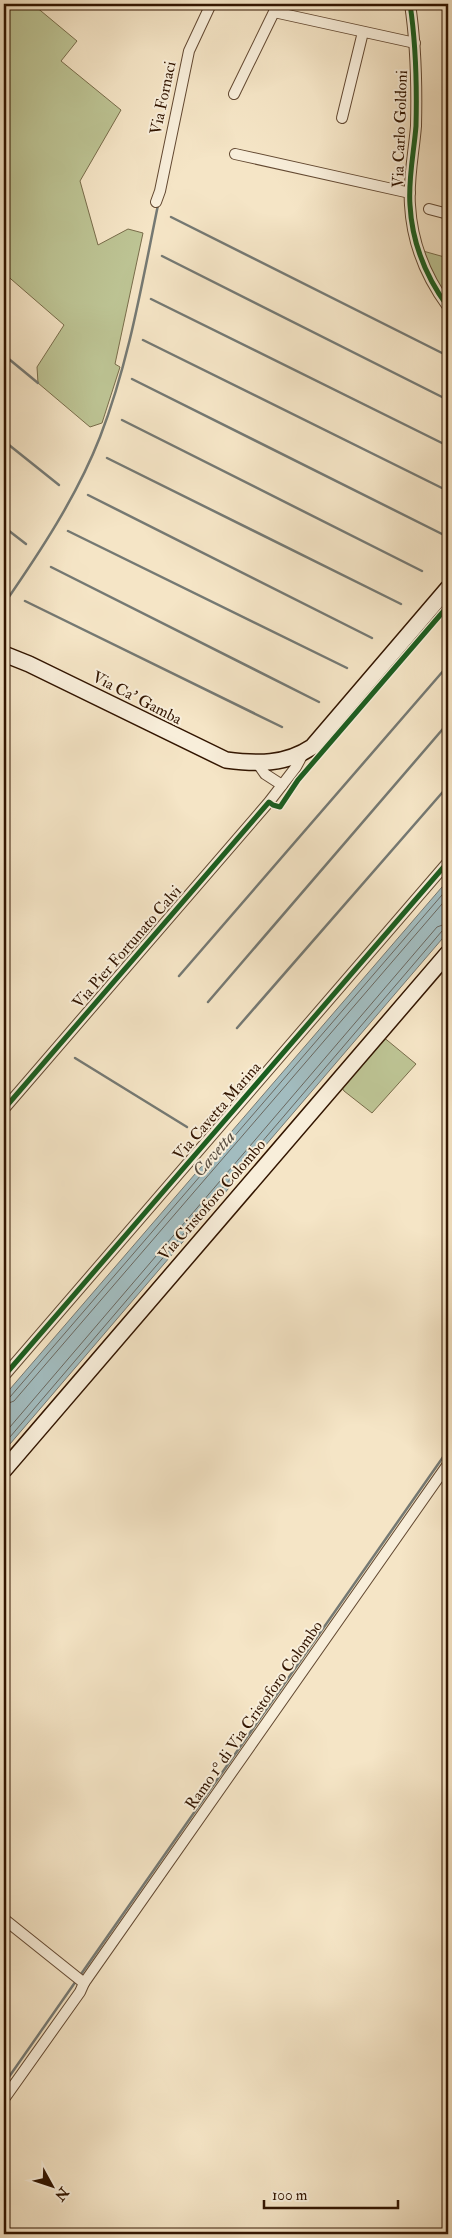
<svg xmlns="http://www.w3.org/2000/svg" width="452" height="2238" font-family="'IM FELL Double Pica',serif">
  <rect width="100%" height="100%" fill="#f5e5c6"/>
  <filter id="stains"><feTurbulence type="fractalNoise" baseFrequency=".004" numOctaves="4"/><feColorMatrix values="0 0 0 0 .2 0 0 0 0 .09 0 0 0 0 .02 0 0 0 .5 -.17"/></filter>
  <radialGradient id="worn" r=".72"><stop offset=".6" stop-color="#630" stop-opacity="0"/><stop offset="1" stop-color="#630" stop-opacity=".3"/></radialGradient>
  <g fill="#bdc494" stroke="#786c4a">
    <polygon points="4,4 36,4 35,6 77,41 61,61 121,110 80,181 98,245 128,229 143,233 115,364 120,367 102,423 90,427 38,383 37,367 64,325 4,273"/>
    <polygon points="423,251 448,258 448,299 429,268"/>
    <polygon points="382,1036 416,1064 372,1113 344,1091 340,1085"/>
  </g>
  <polygon fill="#a2bcbf" stroke="#757973" points="448,880 448,932 4,1451 4,1396"/>
  <g fill="none" stroke-linecap="round" stroke-linejoin="round">
    <g stroke="#6a6860" stroke-width="1">
      <polyline points="4,1399 10,1397 448,888"/>
      <polyline points="4,1405 14,1401 448,897"/>
      <polyline points="4,1434 437,927 448,923"/>
      <polyline points="4,1444 442,931 448,929"/>
    </g>
    <g stroke="#757973" stroke-width="2.5">
      <polyline points="171,217 448,356"/>
      <polyline points="162,256 448,400"/>
      <polyline points="151,299 448,446"/>
      <polyline points="143,340 448,491"/>
      <polyline points="4,355 38,383"/>
      <polyline points="132,379 448,537"/>
      <polyline points="122,420 422,571"/>
      <polyline points="4,441 59,485"/>
      <polyline points="107,458 401,604"/>
      <polyline points="88,495 372,638"/>
      <polyline points="4,527 26,544"/>
      <polyline points="68,531 347,668"/>
      <polyline points="51,567 319,702"/>
      <polyline points="25,601 282,727"/>
      <path d="M4 604C40 552 77 496 100 437 129 362 142 283 158 205"/>
      <polyline points="179,976 444,670"/>
      <polyline points="208,1002 448,723"/>
      <polyline points="237,1028 448,786"/>
      <polyline points="75,1058 187,1127"/>
      <polyline points="79,1977 448,1450"/>
      <polyline points="4,2084 76,1981"/>
    </g>
    <defs>
      <g id="street">
        <path d="M410 4C416 44 417 85 416 126 414 152 408 179 410 205 412 243 426 277 448 307"/>
        <polyline points="274,12 415,43"/>
        <polyline points="234,94 274,12 281,4"/>
        <polyline points="342,118 363,32"/>
        <polyline points="235,154 410,193"/>
        <polyline points="156,202 160,191 189,51 211,4"/>
        <polyline points="429,209 448,214"/>
        <polyline points="258,764 265,774 282,785"/>
        <polyline points="4,1109 269,802 296,767 304,752"/>
        <polyline points="4,1376 448,862"/>
        <polyline points="4,1919 84,1983 80,1992 4,2099"/>
        <polyline points="84,1983 448,1464"/>
      </g>
      <g id="secondary">
        <path d="M4 654 29 664 226 760C257 764 285 765 312 747L448 588"/>
        <polyline points="4,1470 448,953"/>
      </g>
    </defs>
    <use href="#street" stroke="#634932" stroke-width="12"/>
    <use href="#secondary" stroke="#321500" stroke-width="18"/>
    <use href="#street" stroke="#f8eeda" stroke-width="10"/>
    <use href="#secondary" stroke="#f8eeda" stroke-width="15"/>
    <defs>
      <g id="cycleway">
        <path d="M410 4C416 44 417 85 416 126 414 152 408 179 410 205 412 243 426 277 448 307"/>
        <polyline points="4,1109 269,802 273,805 280,807 298,780 448,606"/>
        <polyline points="4,1376 448,862"/>
      </g>
    </defs>
    <use href="#cycleway" stroke="#f8eeda" stroke-width="8"/>
    <use href="#cycleway" stroke="#1b5e20" stroke-width="5"/>
  </g>
  <g text-anchor="middle" dominant-baseline="central" stroke-width="4" stroke-linejoin="round" paint-order="stroke">
    <g font-size="16" fill="#321500" stroke="#f8eeda">
      <text transform="translate(163 98) rotate(-78)">Via Fornaci</text>
      <text transform="translate(400 129) rotate(-88)">Via Carlo Goldoni</text>
      <text transform="translate(137 698) rotate(27)">Via Ca' Gamba</text>
      <text transform="translate(127 947) rotate(-49)">Via Pier Fortunato Calvi</text>
      <text transform="translate(217 1111) rotate(-49)">Via Cavetta Marina</text>
      <text transform="translate(212 1200) rotate(-49)">Via Cristoforo Colombo</text>
      <text transform="translate(254 1715) rotate(-55)">Ramo 1° di Via Cristoforo Colombo</text>
    </g>
    <g font-size="18" font-style="italic" fill="#594f43" stroke="#f8eeda">
      <text transform="translate(214 1154) rotate(-49)">Cavetta</text>
    </g>
  </g>
  <rect width="452" height="2238" fill="none" stroke="#f5e5c6" stroke-width="20"/>
  <rect x="5" y="5" width="442" height="2228" fill="none" stroke="#321500" stroke-width="2.5"/>
  <rect x="10" y="10" width="432" height="2218" fill="none" stroke="#321500"/>
  <g transform="translate(52 2186) rotate(130)" stroke="#f8eeda" stroke-width="4" paint-order="stroke">
  <path d="M0-4L9 19L0 12L-9 19Z" fill="#321500"/>
  <text y="-8" font-size="14" font-weight="bold" text-anchor="middle" fill="#321500">N</text>
  </g>
  <path d="M264 2200v8h134v-8" fill="none" stroke="#321500" stroke-width="2.5"/>
  <text x="272" y="2200" font-size="15" fill="#321500" stroke="#f8eeda" stroke-width="4" paint-order="stroke">100 m</text>
  <rect width="100%" height="100%" filter="url(#stains)"/>
  <rect width="100%" height="100%" fill="url(#worn)"/>
</svg>
